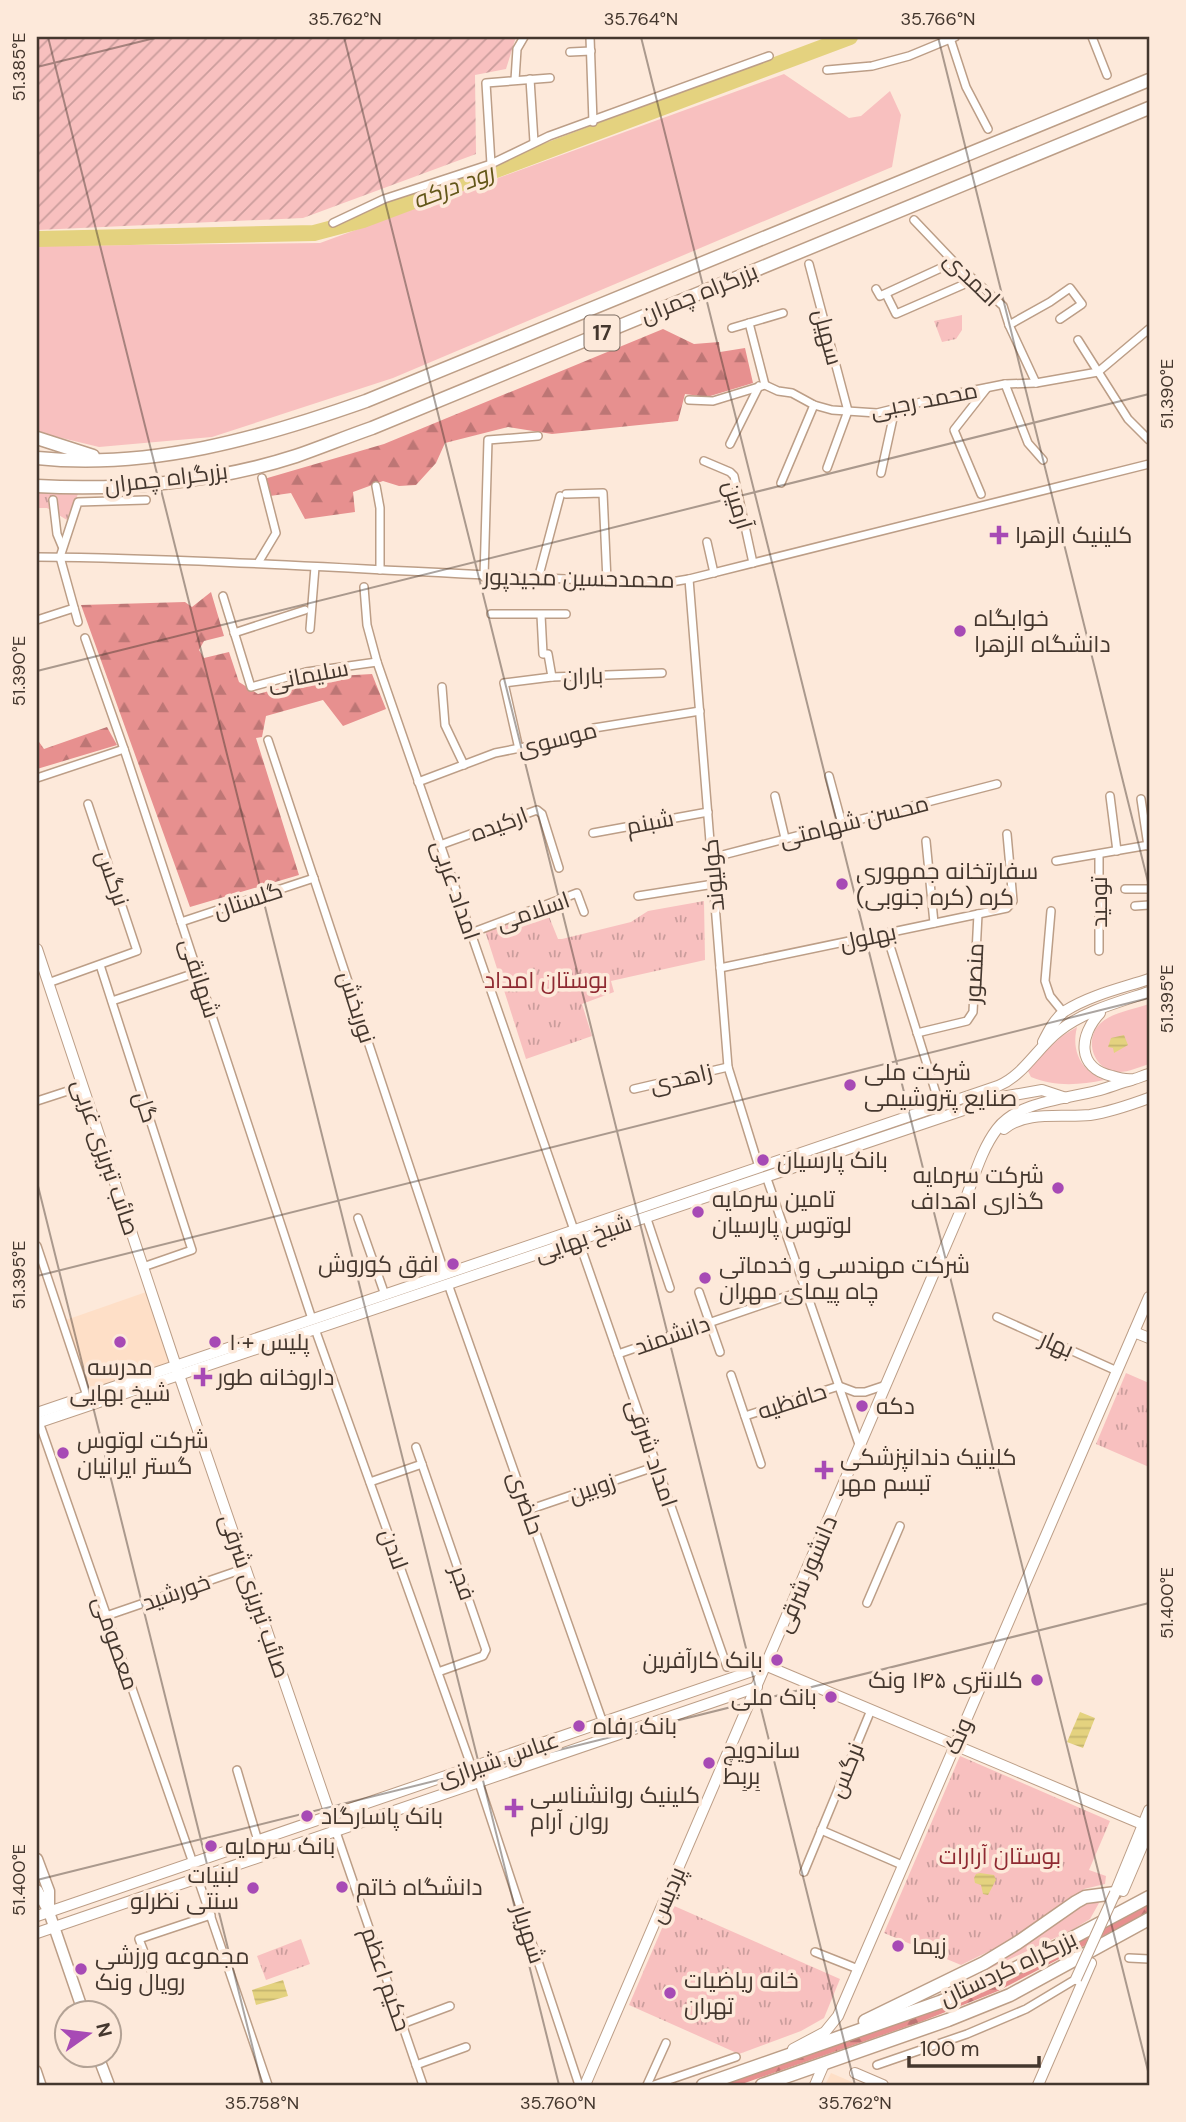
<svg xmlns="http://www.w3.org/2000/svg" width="1186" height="2122" font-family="'DM Sans',Cairo,sans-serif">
  <defs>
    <pattern id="forest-firs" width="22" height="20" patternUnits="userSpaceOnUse" patternTransform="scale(1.75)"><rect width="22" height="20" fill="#e7908f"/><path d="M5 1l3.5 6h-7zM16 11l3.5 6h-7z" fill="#bd7675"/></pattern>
    <pattern id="park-tufts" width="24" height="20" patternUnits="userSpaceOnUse" patternTransform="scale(1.75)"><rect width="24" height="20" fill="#f8c0bf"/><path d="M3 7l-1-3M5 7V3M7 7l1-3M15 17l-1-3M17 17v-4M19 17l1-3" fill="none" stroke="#ca9d9c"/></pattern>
    <pattern id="garden-furrows" width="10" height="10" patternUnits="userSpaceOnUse" patternTransform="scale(1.75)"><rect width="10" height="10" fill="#f8c0bf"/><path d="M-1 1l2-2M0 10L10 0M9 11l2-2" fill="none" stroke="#ca9d9c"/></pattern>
    <pattern id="water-rules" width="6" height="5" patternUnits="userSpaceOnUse" patternTransform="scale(1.75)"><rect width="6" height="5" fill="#e4d27f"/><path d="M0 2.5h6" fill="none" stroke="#c5b56e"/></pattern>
  </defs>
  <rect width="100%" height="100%" fill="#fde9da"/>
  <g fill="#fedfc7">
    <polygon points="149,1291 174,1365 92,1392 66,1320"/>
    <polygon points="831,2073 859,2085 825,2085"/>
  </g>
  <g fill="#f8c0bf">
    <polygon points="784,74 849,118 861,116 890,91 901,115 892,167 393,378 212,437 99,447 37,432 37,246 320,243"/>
    <path d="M1149 1004V1064C1139 1067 1127 1073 1117 1072 1092 1069 1083 1037 1102 1022 1114 1012 1135 1009 1149 1004Z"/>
    <path d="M1077 1027C1071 1051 1081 1071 1104 1080 1080 1085 1055 1087 1031 1077L1028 1071 1030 1066 1062 1036Z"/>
    <polygon points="1089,1898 1094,1898 1099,1903 1090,1919 1072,1930 950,1987 950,1983"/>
  </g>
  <g fill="url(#forest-firs)">
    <polygon points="663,329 694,344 719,342 720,352 745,348 753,383 707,397 685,394 678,421 552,434 508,427 445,443 436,463 416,485 399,486 383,481 353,492 355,512 305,519 291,493 270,496 264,479 384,444"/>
    <polygon points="211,592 224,636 204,641 199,650 204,658 229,652 239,682 258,694 321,677 372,674 386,709 343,726 323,700 266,716 262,737 256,738 299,875 190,907 81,605 185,602 192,607"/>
    <polygon points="107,727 117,745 37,769 37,739 44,749"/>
    <polygon points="1149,1904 1149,1912 998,1991 923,2021 739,2085 721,2085 960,2001 1008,1980"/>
  </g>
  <g fill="url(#park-tufts)">
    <polygon points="962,315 962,330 956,339 942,342 934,321"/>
    <polygon points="37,492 78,494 67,520 47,508 37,508"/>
    <polygon points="704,901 705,960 611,981 614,992 582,1004 592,1036 526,1059 485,931 546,909 558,939 562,939 631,922 648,911"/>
    <polygon points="1126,1373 1149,1383 1149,1467 1096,1444"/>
    <polygon points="960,1756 1110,1821 1089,1870 1106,1876 1105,1884 1084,1889 1018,1937 961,1965 884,1933"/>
    <polygon points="672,1905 840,1979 824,2018 801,2031 739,2054 629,2005"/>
    <polygon points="301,1939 310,1964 266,1980 257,1956"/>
  </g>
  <polygon fill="url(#garden-furrows)" points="37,37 516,37 506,69 475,75 476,154 303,218 37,230"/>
  <g fill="url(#water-rules)">
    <polygon points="1124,1035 1128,1045 1114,1053 1113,1048 1108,1047 1111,1038"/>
    <polygon points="1080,1712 1095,1718 1083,1748 1067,1742"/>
    <polygon points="980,1873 994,1875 996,1880 988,1895 983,1894 981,1885 975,1883 974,1878 976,1874"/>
    <polygon points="283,1980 288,1996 256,2005 252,1990"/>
  </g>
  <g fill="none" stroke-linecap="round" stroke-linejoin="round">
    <polyline stroke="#e4d27f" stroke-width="16" points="37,239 314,233 363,220 850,37"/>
    <defs>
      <g id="street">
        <polyline points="590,37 593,122"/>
        <polyline points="1092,37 1107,75"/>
        <polyline points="950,38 966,87 988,129"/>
        <polyline points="570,52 591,51"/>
        <polyline points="827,70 872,66 909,56 955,37"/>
        <polyline points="530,79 534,142"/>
        <polyline points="515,80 517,49 524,37"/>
        <polyline points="491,164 486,83 550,78"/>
        <polyline points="914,220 954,262 1003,306 1009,325 1036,383"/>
        <polyline points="333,223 384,199 491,164 549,136 769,56"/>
        <polyline points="809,264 848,411"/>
        <polyline points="876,289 880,296 954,262"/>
        <polyline points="886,294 896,314 974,280"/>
        <polyline points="749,323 765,385"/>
        <polyline points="1009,325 1050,302 1070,288 1082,304 1060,319"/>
        <polyline points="732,328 783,313"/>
        <polyline points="1078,340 1128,419 1149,440"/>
        <polyline points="1005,384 1028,443 1043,460"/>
        <polyline points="689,400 713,401 765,385 778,391 792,393 814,405 832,410 877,413 950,395 1005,384 1036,383 1098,372 1149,329"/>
        <polyline points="730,444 759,386"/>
        <polyline points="704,461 730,472 734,476 753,563"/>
        <polyline points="827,468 848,411"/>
        <polyline points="881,473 895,409"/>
        <polyline points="781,483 814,405"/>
        <polyline points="376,486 380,508 380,570"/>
        <polyline points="566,494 603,493 607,581"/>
        <polyline points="981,494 954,430 987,388"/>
        <polyline points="53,500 57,534 62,546"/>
        <polyline points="707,542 714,573"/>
        <path d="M37 557C246 559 455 576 665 583L689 579 1149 464"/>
        <polyline points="258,563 276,533 262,478"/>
        <polyline points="484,577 488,440 538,436"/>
        <polyline points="538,579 560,496"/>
        <polyline points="689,579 728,1067 759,1167"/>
        <polyline points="364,587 367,625 377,662 574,1230"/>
        <polyline points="223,596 251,687 306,672 377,662"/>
        <polyline points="491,614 566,614"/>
        <polyline points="541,615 543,654 548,654 552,677"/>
        <polyline points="37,620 74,608"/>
        <polyline points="78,622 60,557 78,502 146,500"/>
        <polyline points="310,629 315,567"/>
        <polyline points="234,633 305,610"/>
        <polyline points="85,638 124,749 312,1319"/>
        <polyline points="442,687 445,725 464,765"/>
        <polyline points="268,740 445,1274"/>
        <polyline points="519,749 504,683 552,677 662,673"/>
        <polyline points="829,776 842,824"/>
        <polyline points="37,778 124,749"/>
        <polyline points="418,782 495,753 581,736 594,728 700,711"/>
        <polyline points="775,796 785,838"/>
        <polyline points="1110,796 1117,851"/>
        <polyline points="1141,799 1148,846"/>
        <polyline points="593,833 708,812"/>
        <polyline points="926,841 934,923"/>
        <polyline points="440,845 537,810 542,814 559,868"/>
        <polyline points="1099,854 1099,951"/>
        <polyline points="711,858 997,784"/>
        <polyline points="1056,861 1149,845"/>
        <polyline points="1125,889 1149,889"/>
        <polyline points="638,896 714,884"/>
        <polyline points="1135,906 1149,905"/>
        <polyline points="1051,911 1045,981 1050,996 1063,1012"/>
        <polyline points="181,922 314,878"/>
        <polyline points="471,933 577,893 584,912"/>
        <polyline points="886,933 940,1106"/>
        <polyline points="100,965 192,1250 143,1267"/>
        <polyline points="720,968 1007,908 1013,901 1007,834"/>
        <polyline points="48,983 137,951 88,804"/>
        <polyline points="112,1001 198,972"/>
        <polyline points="917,1033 967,1021 973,1012 978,914"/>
        <polyline points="634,1089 728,1067"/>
        <polyline points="37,1101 83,1086"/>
        <polyline points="766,1176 860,1447"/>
        <polyline points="646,1216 670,1288"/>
        <polyline points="358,1218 385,1295"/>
        <polyline points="578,1239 727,1667"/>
        <polyline points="37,1246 87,1396"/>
        <polyline points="448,1284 603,1723"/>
        <polyline points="699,1292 720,1352"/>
        <polyline points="997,1317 1117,1371"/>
        <polyline points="315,1329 472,1768"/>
        <polyline points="618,1354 805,1290"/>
        <polyline points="731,1375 761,1464"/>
        <polyline points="745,1416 839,1386 855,1392 865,1392 886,1385"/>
        <polyline points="39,1422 193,1863"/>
        <polyline points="416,1447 486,1650 483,1656 438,1672"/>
        <polyline points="370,1482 422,1464"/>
        <polyline points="528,1510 657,1466"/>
        <polyline points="867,1603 900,1526"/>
        <polyline points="106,1616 246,1568"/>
        <polyline points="237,1770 258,1841"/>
        <polyline points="479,1783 579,2085"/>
        <polyline points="821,1830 902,1865"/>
        <polyline points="336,1832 423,2085"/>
        <polyline points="804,1872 871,1710"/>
        <polyline points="198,1879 268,2085"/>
        <polyline points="815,1952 858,1969"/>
        <polyline points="1129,1958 1149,1959"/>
        <polyline points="151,1970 139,1939 211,1915"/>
        <polyline points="402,2024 450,2006"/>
        <polyline points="416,2065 466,2047"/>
        <polyline points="877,2065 967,2034 1026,2009 1076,1979"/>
        <polyline points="37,2070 42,2085"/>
        <polyline points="647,2085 666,2043"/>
        <polyline points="654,2085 736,2057"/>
      </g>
      <g id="secondary">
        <polyline points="37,949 179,1375 336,1832"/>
        <path d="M1100 1013C1079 1035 1076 1068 1112 1076 1118 1078 1127 1080 1134 1079 1139 1078 1144 1075 1149 1074"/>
        <path d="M1043 1042C1048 1032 1055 1018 1065 1011 1090 995 1122 988 1149 979"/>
        <path d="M1004 1129C1026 1110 1063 1118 1090 1115 1110 1112 1130 1105 1149 1098"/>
        <polyline points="1134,1332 1149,1338"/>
        <path d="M37 1413 998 1086C1024 1075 1037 1048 1059 1031 1084 1011 1119 1002 1149 992"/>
        <polyline points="37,1423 1002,1097 1042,1090 1066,1098"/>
        <polyline points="1123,1891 1149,1830"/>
        <polyline points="1115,1893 1149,1810"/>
        <polyline points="37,1916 767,1666 1149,1827"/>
        <polyline points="37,1933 757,1687"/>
        <polyline points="793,2049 825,2032 838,2016 1149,1297"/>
        <polyline points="855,2073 883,2085"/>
        <path d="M585 2085 964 1203C974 1178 981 1150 997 1129 1017 1102 1065 1099 1096 1091 1108 1088 1120 1083 1132 1080"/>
        <polyline points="815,2085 824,2064"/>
        <polyline points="1038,2085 1091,1963"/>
      </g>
      <g id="primary">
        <polyline points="37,1859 49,1891 49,1912"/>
        <polyline points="37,1890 49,1912 84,2014"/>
        <polyline points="98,2056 109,2085"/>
      </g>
      <g id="highway">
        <polyline points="37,438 93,456"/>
        <path d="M37 458C149 470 261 438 366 401L1149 80"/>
        <path d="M37 486C121 491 216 482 296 456 322 447 346 437 372 428L1149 108"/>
        <polyline points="865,2021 984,1963 1017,1943 1076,1902 1085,1897 1115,1893"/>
        <polyline points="703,2085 940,2002 1001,1976 1149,1897"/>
        <polyline points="762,2085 948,2020 1010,1995 1149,1919"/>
      </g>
    </defs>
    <use href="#street" stroke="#bc9e87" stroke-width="10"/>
    <use href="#secondary" stroke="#bc9e87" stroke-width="12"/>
    <use href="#primary" stroke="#bc9e87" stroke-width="13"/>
    <use href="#highway" stroke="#bc9e87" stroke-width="15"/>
    <use href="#street" stroke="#fff" stroke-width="7"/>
    <use href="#secondary" stroke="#fff" stroke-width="10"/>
    <use href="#primary" stroke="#fff" stroke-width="10"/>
    <use href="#highway" stroke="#fff" stroke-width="12"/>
    <defs>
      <polyline id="secondary-bridge" points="1076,1979 1115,1893"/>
    </defs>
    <use href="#secondary-bridge" stroke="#bc9e87" stroke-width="12" stroke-linecap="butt"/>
    <use href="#secondary-bridge" stroke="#fff" stroke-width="10"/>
  </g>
  <path fill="none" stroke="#44372e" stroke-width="2" stroke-opacity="0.45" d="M48 37 559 2085M344 37 855 2085M641 37 1149 2075M938 37 1149 886M37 67 159 37M37 671 1149 394M37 1182 262 2085M37 1276 1149 998M37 1880 1149 1603"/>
  <g fill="#a74ab5" stroke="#fde9da" stroke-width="2.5">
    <path d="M995.5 524.5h7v7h7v7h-7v7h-7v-7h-7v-7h7z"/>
    <circle cx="960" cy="631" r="7"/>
    <circle cx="842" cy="884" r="7"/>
    <circle cx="850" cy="1085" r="7"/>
    <circle cx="763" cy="1160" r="7"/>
    <circle cx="1058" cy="1188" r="7"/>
    <circle cx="698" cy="1212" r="7"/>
    <circle cx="453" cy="1264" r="7"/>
    <circle cx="705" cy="1278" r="7"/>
    <circle cx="120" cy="1342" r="7"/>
    <circle cx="215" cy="1342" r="7"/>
    <path d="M199.5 1366.5h7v7h7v7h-7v7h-7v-7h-7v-7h7z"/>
    <circle cx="862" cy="1406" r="7"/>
    <circle cx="63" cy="1453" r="7"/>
    <path d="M820.5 1459.5h7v7h7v7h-7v7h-7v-7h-7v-7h7z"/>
    <circle cx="777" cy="1660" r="7"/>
    <circle cx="1037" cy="1680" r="7"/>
    <circle cx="831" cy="1697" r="7"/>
    <circle cx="579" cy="1726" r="7"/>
    <circle cx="709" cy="1763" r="7"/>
    <path d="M510.5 1797.5h7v7h7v7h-7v7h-7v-7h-7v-7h7z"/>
    <circle cx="307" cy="1816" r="7"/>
    <circle cx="211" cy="1846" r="7"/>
    <circle cx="342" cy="1887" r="7"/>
    <circle cx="253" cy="1888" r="7"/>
    <circle cx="898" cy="1946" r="7"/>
    <circle cx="81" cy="1969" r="7"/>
    <circle cx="670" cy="1993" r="7"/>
  </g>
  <g text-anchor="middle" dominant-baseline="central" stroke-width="7" stroke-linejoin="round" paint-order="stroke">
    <rect fill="#fde9da" stroke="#7c6c62" stroke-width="2" x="584.5" y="315.5" width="35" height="35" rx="5"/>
    <g font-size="21" font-weight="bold" fill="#44372e">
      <text x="602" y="333">17</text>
    </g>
    <g font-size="23" fill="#44372e" stroke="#fde9da">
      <text transform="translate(972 279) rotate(44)">احمدی</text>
      <text transform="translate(699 293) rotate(-22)">بزرگراه چمران</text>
      <text transform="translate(828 337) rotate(75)">سهیل</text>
      <text transform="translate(924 400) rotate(-11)">محمد رجبی</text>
      <text transform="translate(166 478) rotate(-7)">بزرگراه چمران</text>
      <text transform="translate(738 505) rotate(73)">آرمین</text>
      <text transform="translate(579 578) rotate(1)">محمدحسین مجیدپور</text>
      <text transform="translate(308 675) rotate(-11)">سلیمانی</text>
      <text transform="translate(583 676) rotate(-2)">باران</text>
      <text transform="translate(557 739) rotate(-14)">موسوی</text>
      <text transform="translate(854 821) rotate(-14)">محسن شهامتی</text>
      <text transform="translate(650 822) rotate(-11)">شبنم</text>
      <text transform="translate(499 824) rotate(-20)">ارکیده</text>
      <text transform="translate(713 875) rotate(-95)">کولیوند</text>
      <text transform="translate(113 878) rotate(71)">نرگس</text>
      <text transform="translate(456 890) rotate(71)">امداد غربی</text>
      <text transform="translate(248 900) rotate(-18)">گلستان</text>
      <text transform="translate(1099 902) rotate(-90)">توحید</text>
      <text transform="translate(533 911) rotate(-19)">اسلامی</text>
      <text transform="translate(868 937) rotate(-12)">بهلول</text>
      <text transform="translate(974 973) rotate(-87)">منصور</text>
      <text transform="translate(200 978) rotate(72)">شهانقی</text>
      <text transform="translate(357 1007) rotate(72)">نوربخش</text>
      <text transform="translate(681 1078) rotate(-13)">زاهدی</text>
      <text transform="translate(146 1107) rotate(72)">گل</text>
      <text transform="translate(106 1157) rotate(71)">صائب تبریزی غربی</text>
      <text transform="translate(583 1238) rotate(-19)">شیخ بهایی</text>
      <text transform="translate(672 1335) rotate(-19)">دانشمند</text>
      <text transform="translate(1057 1344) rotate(24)">بهار</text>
      <text transform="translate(792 1401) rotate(-18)">حافظیه</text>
      <text transform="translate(652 1453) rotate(71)">امداد شرقی</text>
      <text transform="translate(592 1488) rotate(-19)">زوبین</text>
      <text transform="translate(526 1503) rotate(71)">حاضری</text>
      <text transform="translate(394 1549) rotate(70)">لادن</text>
      <text transform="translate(806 1574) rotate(-67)">دانشور شرقی</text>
      <text transform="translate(463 1583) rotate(71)">فجر</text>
      <text transform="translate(176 1592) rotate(-19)">خورشید</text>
      <text transform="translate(255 1596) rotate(71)">صائب تبریزی شرقی</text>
      <text transform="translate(116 1643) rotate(71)">معصومی</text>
      <text transform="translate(958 1736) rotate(-67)">ونک</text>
      <text transform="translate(498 1759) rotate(-19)">عباس شیرازی</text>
      <text transform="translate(846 1770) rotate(-68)">نرگس</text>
      <text transform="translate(667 1895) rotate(-67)">پردیس</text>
      <text transform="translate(529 1934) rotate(72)">شهریار</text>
      <text transform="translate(1008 1968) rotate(-25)">بزرگراه کردستان</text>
      <text transform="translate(386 1979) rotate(71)">حکیم اعظم</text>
    </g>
    <g font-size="23" fill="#44372e" stroke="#fde9da" text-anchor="start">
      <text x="1015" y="535">کلینیک الزهرا</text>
      <text x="974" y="618">خوابگاه<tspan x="974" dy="26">دانشگاه الزهرا</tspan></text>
      <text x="856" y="871">سفارتخانه جمهوری<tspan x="856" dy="26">کره (کره جنوبی)</tspan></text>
      <text x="864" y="1072">شرکت ملی<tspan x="864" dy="26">صنایع پتروشیمی</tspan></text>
      <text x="777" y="1160">بانک پارسیان</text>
      <text x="1044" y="1175" text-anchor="end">شرکت سرمایه<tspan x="1044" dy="26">گذاری اهداف</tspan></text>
      <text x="712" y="1199">تامین سرمایه<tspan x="712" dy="26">لوتوس پارسیان</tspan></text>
      <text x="439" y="1264" text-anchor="end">افق کوروش</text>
      <text x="719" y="1265">شرکت مهندسی و خدماتی<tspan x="719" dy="26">چاه پیمای مهران</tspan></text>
      <text x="229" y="1342">پلیس +۱۰</text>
      <text x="120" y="1367" text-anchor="middle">مدرسه<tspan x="120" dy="26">شیخ بهایی</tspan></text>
      <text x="217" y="1377">داروخانه طور</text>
      <text x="876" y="1406">دکه</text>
      <text x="77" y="1440">شرکت لوتوس<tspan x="77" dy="26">گستر ایرانیان</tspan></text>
      <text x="840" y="1457">کلینیک دندانپزشکی<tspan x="840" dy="26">تبسم مهر</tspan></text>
      <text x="763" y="1660" text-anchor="end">بانک کارآفرین</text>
      <text x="1023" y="1680" text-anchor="end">کلانتری ۱۴۵ ونک</text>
      <text x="817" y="1697" text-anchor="end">بانک ملی</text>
      <text x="593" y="1726">بانک رفاه</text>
      <text x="723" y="1750">ساندویچ<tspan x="723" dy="26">بِربِط</tspan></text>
      <text x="530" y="1795">کلینیک روانشناسی<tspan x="530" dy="26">روان آرام</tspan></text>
      <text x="321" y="1816">بانک پاسارگاد</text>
      <text x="225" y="1846">بانک سرمایه</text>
      <text x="239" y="1875" text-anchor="end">لبنیات<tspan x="239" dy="26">سنتی نظرلو</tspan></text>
      <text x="356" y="1887">دانشگاه خاتم</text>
      <text x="912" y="1946">زیما</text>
      <text x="95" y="1956">مجموعه ورزشی<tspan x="95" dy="26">رویال ونک</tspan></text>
      <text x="684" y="1980">خانه ریاضیات<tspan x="684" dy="26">تهران</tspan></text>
    </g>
    <g font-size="23" fill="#8f2a32" stroke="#fde9da">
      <text x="546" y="980">بوستان امداد</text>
      <text x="1000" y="1856">بوستان آرارات</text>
    </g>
    <g font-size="24" font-style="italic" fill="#635719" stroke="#fde9da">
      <text transform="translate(453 186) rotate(-21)">رود درکه</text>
    </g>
  </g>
  <rect width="1186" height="2122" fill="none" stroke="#fde9da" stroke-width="77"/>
  <g transform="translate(88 2034) rotate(76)"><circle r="33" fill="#fde9da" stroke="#b3a295" stroke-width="2"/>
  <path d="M0-5L12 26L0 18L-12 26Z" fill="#a74ab5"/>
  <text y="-10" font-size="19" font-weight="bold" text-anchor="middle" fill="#44372e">N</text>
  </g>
  <path d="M909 2056v10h130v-10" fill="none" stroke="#44372e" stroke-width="3.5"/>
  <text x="920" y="2056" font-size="21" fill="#44372e" stroke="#fde9da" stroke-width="5" paint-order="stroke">100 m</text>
  <rect x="38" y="38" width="1110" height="2046" fill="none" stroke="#44372e" stroke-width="2.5"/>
  <g font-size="18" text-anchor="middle" fill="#44372e">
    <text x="345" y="25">35.762°N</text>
    <text x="641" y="25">35.764°N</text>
    <text x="938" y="25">35.766°N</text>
    <text transform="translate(19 67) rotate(-90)" y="6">51.385°E</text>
    <text transform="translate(1167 394) rotate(-90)" y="6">51.390°E</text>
    <text transform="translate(19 671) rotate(-90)" y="6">51.390°E</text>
    <text transform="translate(1167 999) rotate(-90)" y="6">51.395°E</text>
    <text transform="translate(19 1275) rotate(-90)" y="6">51.395°E</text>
    <text transform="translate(1167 1603) rotate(-90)" y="6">51.400°E</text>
    <text transform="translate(19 1880) rotate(-90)" y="6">51.400°E</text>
    <text x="262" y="2109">35.758°N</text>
    <text x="558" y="2109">35.760°N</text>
    <text x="855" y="2109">35.762°N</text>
  </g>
</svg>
